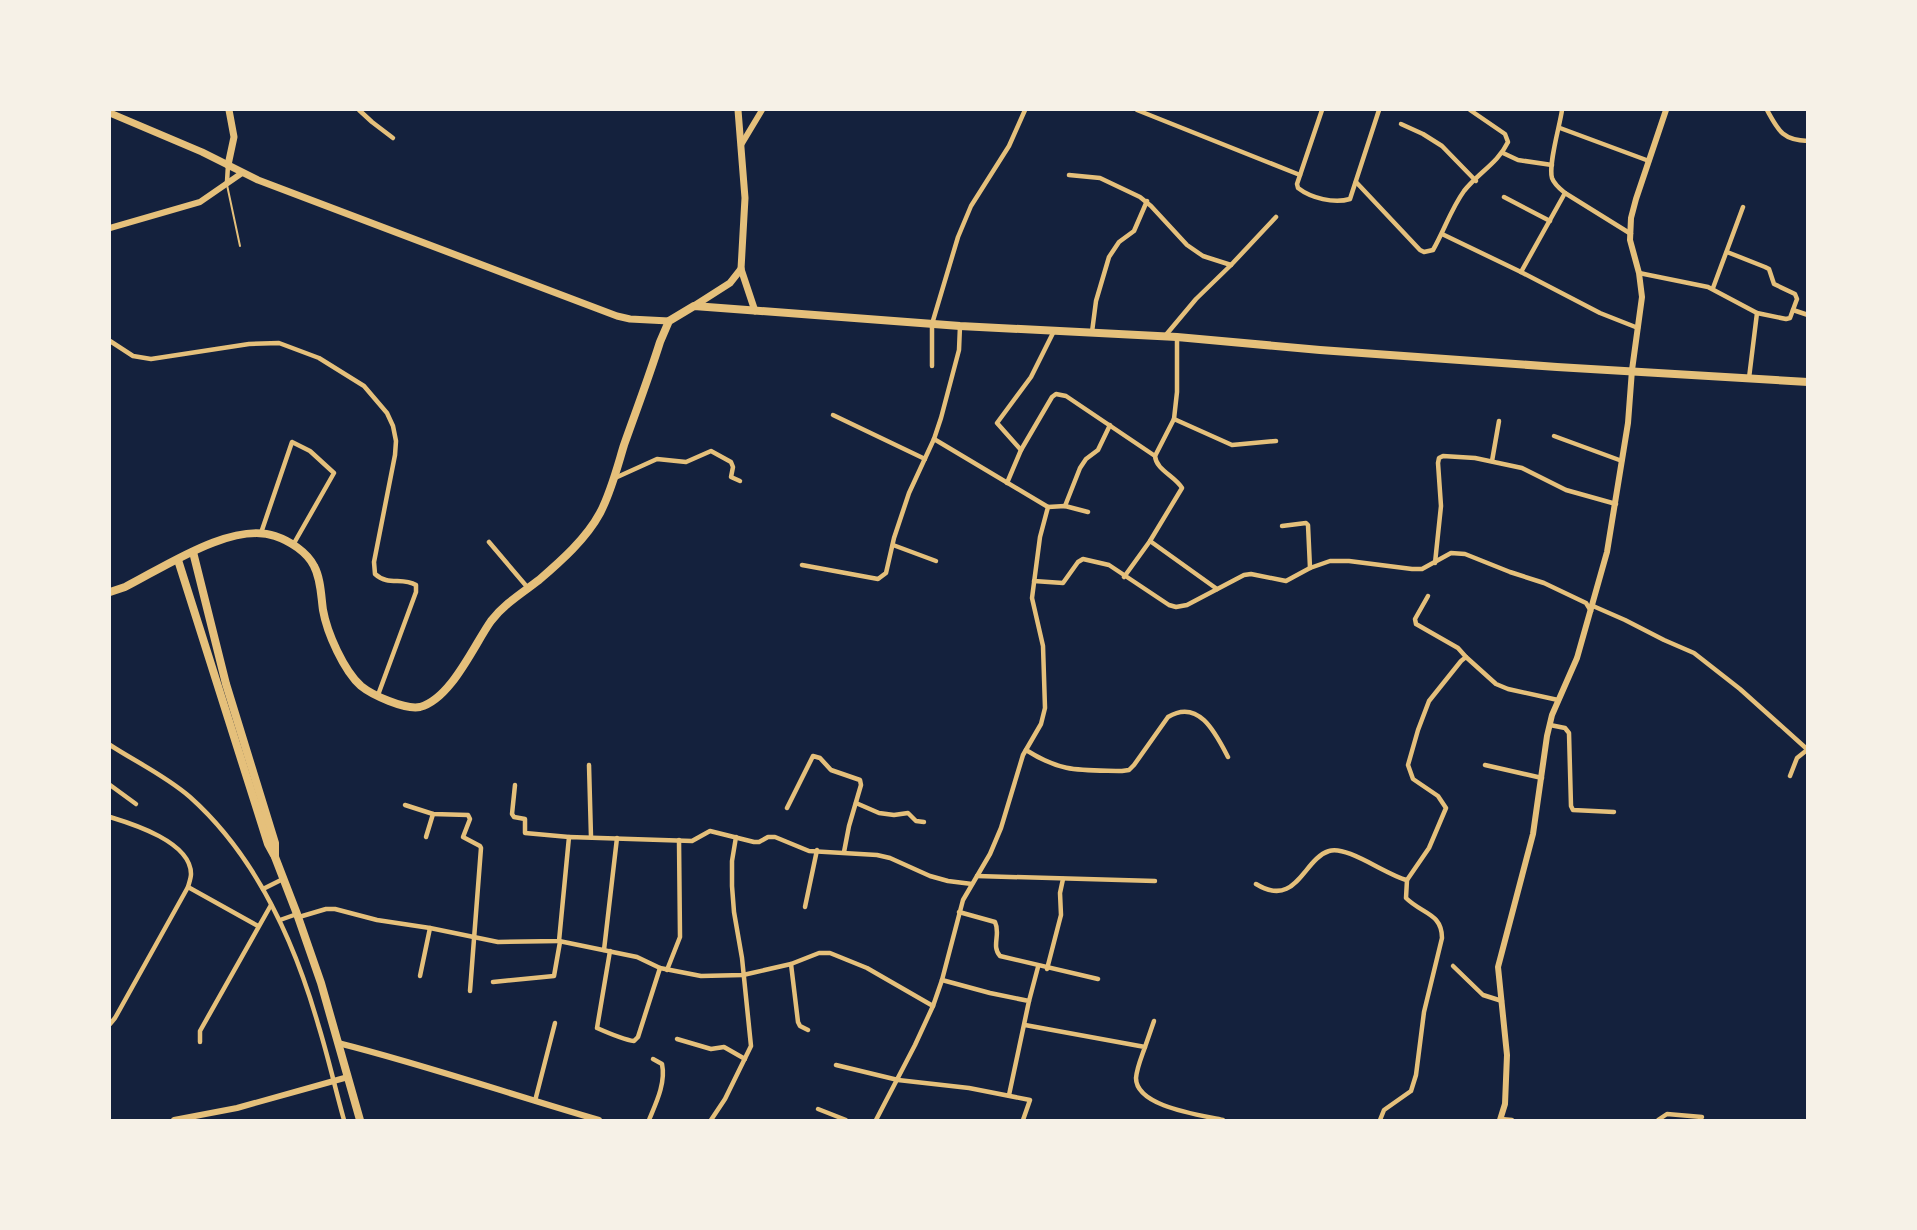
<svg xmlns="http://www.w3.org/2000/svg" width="1917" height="1230" font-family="'Zilla Slab',serif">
  <rect width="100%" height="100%" fill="#14213d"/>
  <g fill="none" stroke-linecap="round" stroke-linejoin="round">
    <polyline stroke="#e5c07b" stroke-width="2" points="227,185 240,246"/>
    <g stroke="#e5c07b" stroke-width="4.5">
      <polyline points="359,110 372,122 393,138"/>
      <polyline points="1137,110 1300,175"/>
      <path d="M1322 110 1297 184 1298 188C1311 198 1334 204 1350 199L1379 110"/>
      <path d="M1562 110C1560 125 1548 165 1552 178 1554 184 1560 189 1565 193L1631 234"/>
      <path d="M1767 110C1778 130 1782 140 1808 141"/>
      <polyline points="1401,124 1423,134 1442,146 1476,181"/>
      <polyline points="1560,128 1649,161"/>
      <polyline points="1503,153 1518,160 1552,165"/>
      <polyline points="1069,175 1100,178 1140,197 1151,206 1187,245 1203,256 1231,265"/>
      <polyline points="227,182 228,165"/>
      <path d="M1356 182 1420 250 1424 252 1433 250C1444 231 1451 209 1464 191 1478 173 1498 163 1508 142L1505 134 1470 110"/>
      <polyline points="1504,197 1550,221"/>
      <polyline points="1442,234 1521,272 1600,313 1638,328"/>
      <polyline points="1521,272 1565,193"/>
      <polyline points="1639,273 1708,287 1757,313 1786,319 1790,318 1797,299 1795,294 1774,284 1769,269 1765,267 1727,252"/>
      <polyline points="1713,288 1743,207"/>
      <polyline points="1793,310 1808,315"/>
      <polyline points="1092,332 1096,301 1109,257 1119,242 1134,231 1147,201"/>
      <polyline points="1165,336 1196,299 1231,265 1276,217"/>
      <path d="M110 341 133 356 151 359 249 344 279 343 319 358 364 386 387 413 393 426 396 441 395 455 374 562 375 574C388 586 402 577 416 585V592L378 695"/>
      <polyline points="932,366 932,324 958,237 971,206 1009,146 1025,110"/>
      <polyline points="1749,378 1757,313"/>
      <polyline points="833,415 925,459"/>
      <polyline points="1174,419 1232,445 1276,441"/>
      <polyline points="1554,436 1622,461"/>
      <polyline points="1021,450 997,423 1031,377 1054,331"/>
      <polyline points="1492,461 1499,421"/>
      <polyline points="615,478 657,459 686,462 711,451 731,462 733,467 731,477 740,481"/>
      <polyline points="1007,483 1021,450 1052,397 1056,394 1066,396 1155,456"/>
      <polyline points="1065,506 1080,468 1086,459 1098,450 1110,425"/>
      <polyline points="1048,507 1065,506 1088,512"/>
      <polyline points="1282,526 1306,523 1308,525 1310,568"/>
      <polyline points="261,533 292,442 310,451 334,473 293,545"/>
      <polyline points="1150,541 1217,589"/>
      <polyline points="489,542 528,588"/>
      <polyline points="893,545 936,561"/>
      <polyline points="1435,563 1441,506 1438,463 1439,458 1443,456 1475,458 1522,468 1566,490 1616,504"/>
      <polyline points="802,565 878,579 886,573 894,538 909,493 934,439 941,418 959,350 960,326"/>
      <path d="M1124 577 1150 541 1182 488C1175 476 1156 470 1155 456L1174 419 1177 392V337"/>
      <polyline points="1034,581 1063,583 1078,562 1083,559 1109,565 1169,605 1176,607 1187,605 1244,575 1251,574 1286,581 1310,568 1330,561 1349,561 1412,569 1422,569 1451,553 1465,554 1510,572 1544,583 1586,603 1591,611"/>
      <polyline points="1428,596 1415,619 1416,624 1458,648 1466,657"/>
      <polyline points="1593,606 1625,620 1664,640 1694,653 1740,689 1808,750"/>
      <polyline points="1550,725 1565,728 1569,733 1571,806 1573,810 1614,812"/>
      <path d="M110 745C136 762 166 776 190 797 256 856 294 940 318 1024 328 1056 335 1088 344 1120"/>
      <path d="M1026 750C1062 773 1080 770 1122 771L1129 770 1134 765 1168 717C1199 698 1216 734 1228 757"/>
      <polyline points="589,765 591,837"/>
      <polyline points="1485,765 1542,778"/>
      <polyline points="1790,776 1797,758 1807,750"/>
      <polyline points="110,785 136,804"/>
      <polyline points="515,785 512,814 514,817 525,819 525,833 569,837"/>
      <polyline points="856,803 879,813 894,815 908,813 916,821 924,822"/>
      <polyline points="405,805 433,814 468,815 470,819 463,837 480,846 481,848 470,991"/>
      <polyline points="787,808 813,756 820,758 831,770 860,780 861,785 849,826 844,852"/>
      <path d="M110 817C133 824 191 842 191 874 191 878 189 883 188 887L115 1018 110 1024"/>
      <polyline points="426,837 433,814"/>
      <polyline points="977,876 1155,881"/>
      <path d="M1256 884C1297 909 1303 859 1329 851 1347 845 1386 875 1407 880"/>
      <polyline points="188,887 258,926"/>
      <polyline points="263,889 283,879"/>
      <polyline points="805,907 817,850"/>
      <path d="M959 912 995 922C1001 934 991 946 1000 956L1098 979"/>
      <polyline points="299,917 326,909 335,909 377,920 430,928 498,942 559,941 569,837 692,841 710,831 754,842 759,842 768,837 775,837 809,851 877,855 890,858 930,876 948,881 972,884"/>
      <polyline points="280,920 297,914"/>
      <polyline points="559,941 637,957 660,968 701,976 743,975 791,964 819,953 830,953 867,968 933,1006"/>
      <polyline points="604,950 617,838"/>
      <path d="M610 951 597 1028C606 1032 625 1040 634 1041L638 1037 660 968"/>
      <polyline points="791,964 798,1022 800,1026 808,1030"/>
      <polyline points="1453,966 1483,995 1502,1001"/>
      <polyline points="1047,969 1061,915 1060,893 1063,879"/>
      <polyline points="667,970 680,937 679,840"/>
      <polyline points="420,976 430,928"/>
      <polyline points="942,980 990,993 1029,1001 1009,1095"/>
      <polyline points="493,982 554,976 560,942"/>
      <polyline points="1029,1001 1038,967"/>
      <path d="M1025 1025 1145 1047C1142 1056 1137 1067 1136 1078 1136 1107 1201 1115 1223 1120"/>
      <polyline points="677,1039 711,1049 724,1047 745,1059"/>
      <polyline points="200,1042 200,1031 271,905"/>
      <polyline points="1145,1047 1154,1021"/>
      <polyline points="836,1065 898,1080 969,1088 1030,1100 1023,1120"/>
      <polyline points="535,1101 555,1023"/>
      <polyline points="818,1109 846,1120"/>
      <polyline points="1501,1119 1512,1120"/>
      <path d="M649 1120C656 1103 666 1083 662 1064L653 1059"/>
      <polyline points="711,1120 725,1099 751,1046 742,958 734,912 732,886 732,861 736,837"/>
      <polyline points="876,1120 915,1045 933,1006 942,980 963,900 990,854 1001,828 1023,755 1041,724 1045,708 1043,646 1032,598 1040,537 1048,507 934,439"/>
      <path d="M1380 1120 1384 1110 1411 1091 1416 1075 1424 1012 1442 938C1442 913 1422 914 1406 898L1407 880 1429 848 1446 808 1438 796 1413 779 1408 765 1418 730 1429 701 1461 661 1466 657 1496 684 1508 689 1558 700"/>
      <polyline points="1658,1120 1667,1114 1702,1117"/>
    </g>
    <g stroke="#e5c07b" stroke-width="6">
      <polyline points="741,145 762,110"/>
      <polyline points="110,228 200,202 242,173"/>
      <path d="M338 1043C426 1065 512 1095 599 1120"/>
      <polyline points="174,1120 237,1108 348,1077"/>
      <polyline points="1500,1120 1505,1104 1507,1055 1498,967 1533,834 1547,736 1552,715 1577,658 1607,552 1628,423 1632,370 1642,297 1639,273 1630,240 1631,218 1636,199 1666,110"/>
    </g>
    <g stroke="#e5c07b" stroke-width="7">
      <polyline points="738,110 745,198 741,269 755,311"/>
      <polyline points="110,113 202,152 258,180 617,316 630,319 669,321"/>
      <polyline points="228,165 234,137 229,110"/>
      <polyline points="694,306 730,283 741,269"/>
    </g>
    <g stroke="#e5c07b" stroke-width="8">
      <polyline points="193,552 226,684 275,843 275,857 297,914 321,983 360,1120"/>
      <polyline points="178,560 268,844 274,855"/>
      <path d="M110 592 125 587C163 568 232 521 275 536 290 541 307 552 314 566 321 579 321 596 323 610 327 633 344 671 361 686 372 695 405 710 420 707 451 699 474 645 491 621 504 604 522 593 539 580 561 561 586 539 600 513 611 492 617 468 624 445 636 411 649 377 660 342L669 321 694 306 960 326 1177 337 1320 350 1557 367 1808 382"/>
    </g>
  </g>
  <rect width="1917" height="1230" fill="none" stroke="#f6f1e7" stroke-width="222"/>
</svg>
